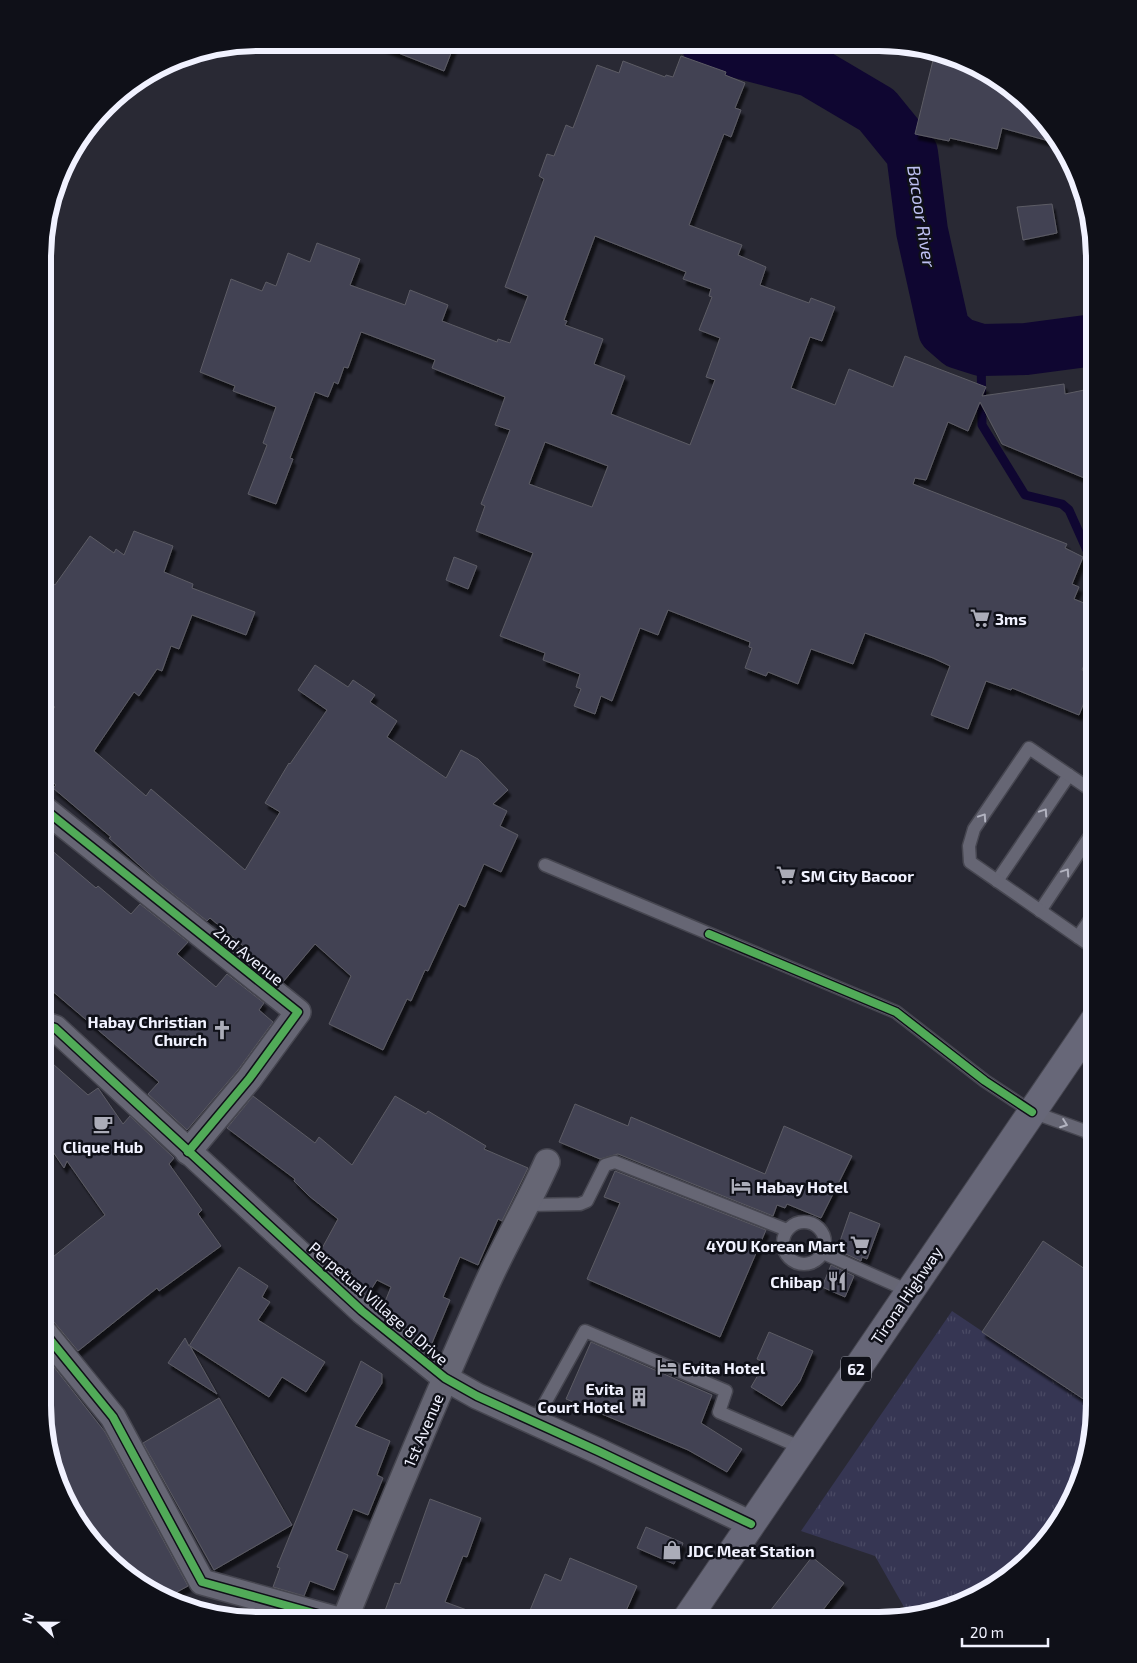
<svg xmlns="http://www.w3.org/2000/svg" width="1137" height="1663" font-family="'Exo 2',sans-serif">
  <defs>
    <pattern id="grass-tufts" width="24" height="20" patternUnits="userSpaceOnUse" patternTransform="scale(1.25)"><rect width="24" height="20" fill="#363653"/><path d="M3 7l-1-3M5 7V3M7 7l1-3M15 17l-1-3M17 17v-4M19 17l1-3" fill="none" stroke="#4a4a64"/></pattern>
    <filter id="shadow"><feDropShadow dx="3" dy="5.5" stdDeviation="1" flood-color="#0009"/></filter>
  </defs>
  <rect width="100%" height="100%" fill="#292934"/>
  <path fill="url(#grass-tufts)" d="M952 1311 1094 1406C1094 1485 1045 1563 975 1598 959 1606 926 1610 908 1614L875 1556 801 1531Z"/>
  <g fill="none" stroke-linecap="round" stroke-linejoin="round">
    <polyline stroke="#0f0631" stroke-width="9" points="981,350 982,425 1025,495 1062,504 1069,510 1094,566"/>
    <polyline stroke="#0f0631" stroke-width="52" points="707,44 811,71 877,110 912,153 922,231 944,330 959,343 981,350 1026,349 1094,340"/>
  </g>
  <g fill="#434252" stroke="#5c5c65" fill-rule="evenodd" filter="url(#shadow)">
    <polygon points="378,43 455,43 444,71 378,45"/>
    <polygon points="935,52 962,59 1010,87 1056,143 1002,128 997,149 950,138 949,141 915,134"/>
    <path d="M681 56 726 72 725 75 745 83 735 108 741 110 731 137 724 134 689 225 742 245 738 255 766 267 760 285 809 303 811 298 835 307 822 341 810 337 791 388 835 405 849 369 893 387 905 356 986 387 982 396 1064 384 1065 394 1094 388V482L1002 444 980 402 968 431 948 422 926 480 915 478 913 484 1067 544 1065 548 1083 557 1072 584 1079 587 1074 599 1094 607V641L1082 670 1094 675V678L1079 715 1012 688 1011 690 986 681 968 729 931 715 950 666 933 658 865 633 853 664 811 649 798 684 768 672 766 676 745 668 752 648 749 647 750 642 668 610 658 635 640 628 612 701 601 696 595 714 574 706 581 689 576 687 580 674 543 660 545 653 500 636 533 553 476 531 485 506 481 504 510 430 495 425 505 397 432 368 435 360 364 333 361 332 348 368 344 367 338 384 334 382 328 397 315 392 290 458 293 459 276 504 248 494 267 445 263 443 276 407 233 391 235 386 200 372 231 279 262 291 266 282 276 286 288 253 310 262 317 243 360 259 350 285 405 305 410 290 448 305 442 321 497 342 498 339 510 343 528 296 505 287 544 179 539 176 547 154 554 156 566 125 573 128 597 65 619 73 623 61 665 77 666 75 673 77ZM595 236 686 272 683 279 711 289 709 296 712 297 699 330 720 338 706 377 715 380 690 445 611 414 625 376 594 364 603 339 565 325 567 321 564 320ZM545 442 608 466 592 507 529 484Z"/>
    <polygon points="1052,204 1057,233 1023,240 1017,207"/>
    <polygon points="134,531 173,546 164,572 193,584 192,588 255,612 246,635 192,615 179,649 171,646 162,671 157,669 139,696 134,692 94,751 146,796 151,789 245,870 280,812 265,803 289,763 290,764 327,710 298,690 315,665 348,687 353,680 375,695 370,702 397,721 387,737 446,778 461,750 478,759 508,790 493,804 507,811 500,826 518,835 501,872 484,864 465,907 459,904 428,971 425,970 411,1001 407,999 383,1050 329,1024 351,976 315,944 283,982 246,952 248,950 210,918 207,921 158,882 109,838 111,837 53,788 56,785 44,774 44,720 55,707 44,699 44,577 55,585 90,536 114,553 116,549 124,555"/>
    <polygon points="454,557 477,566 468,589 446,580"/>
    <polygon points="43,843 96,888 98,886 131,914 140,904 188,942 177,954 216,987 227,974 264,1003 259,1010 273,1022 238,1070 187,1130 148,1094 159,1082 43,983"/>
    <polygon points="53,1064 88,1095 98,1088 123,1124 130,1116 174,1158 169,1164 202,1210 198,1214 221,1246 159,1291 157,1288 78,1351 54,1322 43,1317 43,1265 105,1215 67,1161 64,1168 43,1137 43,1075"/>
    <polygon points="253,1096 315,1143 319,1137 352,1165 395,1096 426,1114 428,1111 486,1146 484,1149 528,1168 502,1221 498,1219 478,1265 460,1257 443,1297 450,1300 430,1348 402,1325 404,1322 382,1309 391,1287 377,1280 367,1296 350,1281 353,1275 329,1261 320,1252 338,1219 309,1196 294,1181 295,1179 227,1128"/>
    <polygon points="575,1104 628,1126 631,1117 765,1174 784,1126 852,1156 821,1218 787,1204 785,1208 777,1205 773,1216 618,1154 600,1159 559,1142"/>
    <polygon points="615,1171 766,1230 720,1337 587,1279 620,1203 604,1197"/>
    <polygon points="850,1212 880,1224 867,1259 862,1257 861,1261 837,1250"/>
    <polygon points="1043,1241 1094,1275 1094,1406 982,1332"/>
    <polygon points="831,1265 854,1276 845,1297 822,1287"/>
    <polygon points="239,1267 268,1286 262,1297 270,1302 258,1320 325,1362 306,1392 282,1377 269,1397 190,1346 217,1394 168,1363 185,1338 189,1346"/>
    <polygon points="769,1332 813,1351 800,1381 782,1406 751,1387 765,1363 757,1359"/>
    <polygon points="591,1342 712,1395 701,1423 742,1449 727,1472 688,1450 566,1399"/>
    <polygon points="43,1353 105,1432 188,1586 166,1598 127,1576 65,1500 42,1405"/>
    <polygon points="361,1361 382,1374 382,1383 355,1426 390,1441 377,1475 383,1478 368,1515 353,1509 336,1550 348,1555 334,1590 310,1581 304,1596 273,1587 280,1568 277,1567"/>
    <polygon points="219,1398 292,1525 214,1570 143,1443"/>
    <polygon points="430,1499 481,1518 467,1557 463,1556 445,1602 486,1617 486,1619 382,1619 395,1583 400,1584"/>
    <polygon points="646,1527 683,1543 674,1564 637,1548"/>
    <polygon points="812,1557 844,1583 815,1620 763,1620"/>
    <polygon points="570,1558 637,1586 622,1620 526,1620 545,1574 561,1581"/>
  </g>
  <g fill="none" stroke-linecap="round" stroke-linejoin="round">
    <defs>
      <g id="service">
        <polyline points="545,865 896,1012 985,1081 1032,1112 1085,1131 1094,1138"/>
        <polyline points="997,881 1069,775"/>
        <polyline points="1040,911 1094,830"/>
        <polyline points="1078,937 1094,914"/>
        <polyline points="1094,948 970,862 969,846 974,829 1029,748 1094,792"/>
        <polyline points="528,1205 580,1204 587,1201 605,1165 615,1162 787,1230"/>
        <circle cx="804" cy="1243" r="21"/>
        <polyline points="823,1253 909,1291"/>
        <polyline points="535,1421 585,1331 726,1391 719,1412 802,1448"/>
      </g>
      <g id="minor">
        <polyline points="43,808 298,1012 249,1079 188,1152"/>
        <polyline points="43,1024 55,1028 362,1311 445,1378 477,1396 598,1451 751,1524"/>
        <polyline points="43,1331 113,1417 202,1582 335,1619"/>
        <path d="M345 1619C390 1508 436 1397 485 1288 504 1245 528 1205 547 1162"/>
      </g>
      <polyline id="primary" points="686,1620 1094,1021"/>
    </defs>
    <use href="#service" stroke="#464650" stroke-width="15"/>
    <use href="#minor" stroke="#464650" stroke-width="28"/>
    <use href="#primary" stroke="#464650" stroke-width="30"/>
    <use href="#service" stroke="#666674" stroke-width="12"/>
    <use href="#minor" stroke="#666674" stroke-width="25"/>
    <use href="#primary" stroke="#676778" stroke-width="28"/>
    <defs>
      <g id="cycleway">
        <polyline points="43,808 298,1012 249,1079 188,1152"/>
        <polyline points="709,934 896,1012 985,1081 1032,1112"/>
        <polyline points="43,1024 55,1028 362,1311 445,1378 477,1396 598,1451 751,1524"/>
        <polyline points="43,1331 113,1417 202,1582 335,1619"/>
      </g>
    </defs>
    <use href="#cycleway" stroke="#0f1018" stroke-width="11"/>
    <use href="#cycleway" stroke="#51ab58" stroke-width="8"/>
  </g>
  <defs><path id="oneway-chevron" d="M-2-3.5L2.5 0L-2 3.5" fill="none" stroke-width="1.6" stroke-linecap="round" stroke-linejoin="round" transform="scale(1.25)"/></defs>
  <g stroke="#b2b3c0">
    <use href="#oneway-chevron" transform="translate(1044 812) rotate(-56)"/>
    <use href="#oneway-chevron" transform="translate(983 817) rotate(-56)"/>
    <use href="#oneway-chevron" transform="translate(1066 872) rotate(-56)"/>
    <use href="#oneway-chevron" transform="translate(1064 1124) rotate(20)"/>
  </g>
  <defs>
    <symbol id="supermarket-bare" viewBox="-9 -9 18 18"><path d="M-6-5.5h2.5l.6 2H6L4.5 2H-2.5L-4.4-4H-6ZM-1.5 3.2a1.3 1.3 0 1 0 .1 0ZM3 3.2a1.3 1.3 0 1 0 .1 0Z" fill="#abacb8" stroke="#0f1018" stroke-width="2.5" paint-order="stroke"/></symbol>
    <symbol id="church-bare" viewBox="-9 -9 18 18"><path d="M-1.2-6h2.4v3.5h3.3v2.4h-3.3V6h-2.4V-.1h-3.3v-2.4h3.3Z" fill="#abacb8" stroke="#0f1018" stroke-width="2.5" paint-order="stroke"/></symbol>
    <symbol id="cafe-bare" viewBox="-9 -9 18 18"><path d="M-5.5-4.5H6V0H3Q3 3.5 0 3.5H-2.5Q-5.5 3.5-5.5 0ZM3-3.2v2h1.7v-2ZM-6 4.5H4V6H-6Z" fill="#abacb8" stroke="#0f1018" stroke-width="2.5" paint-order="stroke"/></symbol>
    <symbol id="hotel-bare" viewBox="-9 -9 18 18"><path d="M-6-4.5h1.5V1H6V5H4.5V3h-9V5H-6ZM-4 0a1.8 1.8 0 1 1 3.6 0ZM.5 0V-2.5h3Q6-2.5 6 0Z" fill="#abacb8" stroke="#0f1018" stroke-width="2.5" paint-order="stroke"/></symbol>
    <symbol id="restaurant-bare" viewBox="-9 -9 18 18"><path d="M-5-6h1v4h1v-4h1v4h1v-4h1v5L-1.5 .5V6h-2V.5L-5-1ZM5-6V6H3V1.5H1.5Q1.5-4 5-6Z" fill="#abacb8" stroke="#0f1018" stroke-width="2.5" paint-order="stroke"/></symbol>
    <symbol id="building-bare" viewBox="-9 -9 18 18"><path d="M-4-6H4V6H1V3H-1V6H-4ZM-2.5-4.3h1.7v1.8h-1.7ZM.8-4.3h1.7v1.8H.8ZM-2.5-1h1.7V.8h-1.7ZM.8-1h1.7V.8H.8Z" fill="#abacb8" stroke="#0f1018" stroke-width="2.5" paint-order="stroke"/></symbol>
    <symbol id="shop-bare" viewBox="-9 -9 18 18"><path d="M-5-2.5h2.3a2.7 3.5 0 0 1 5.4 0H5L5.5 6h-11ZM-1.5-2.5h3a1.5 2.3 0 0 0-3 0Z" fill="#abacb8" stroke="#0f1018" stroke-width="2.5" paint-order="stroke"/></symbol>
  </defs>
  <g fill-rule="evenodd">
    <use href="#supermarket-bare" x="966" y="604" width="28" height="28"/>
    <use href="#supermarket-bare" x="772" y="861" width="28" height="28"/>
    <use href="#church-bare" x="208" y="1016" width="28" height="28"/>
    <use href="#cafe-bare" x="89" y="1110" width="28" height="28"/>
    <use href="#hotel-bare" x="727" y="1172" width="28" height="28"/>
    <use href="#supermarket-bare" x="846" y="1231" width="28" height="28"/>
    <use href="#restaurant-bare" x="823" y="1267" width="28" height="28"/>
    <use href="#hotel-bare" x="653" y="1353" width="28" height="28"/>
    <use href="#building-bare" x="625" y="1383" width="28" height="28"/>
    <use href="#shop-bare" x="658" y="1536" width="28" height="28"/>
  </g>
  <g text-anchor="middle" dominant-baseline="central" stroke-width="5" stroke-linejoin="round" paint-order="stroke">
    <rect fill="#0f1018" stroke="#adaeba" stroke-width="1" x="841" y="1356.5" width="30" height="25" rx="4"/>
    <g font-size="15" font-weight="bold" fill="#f1f2ff">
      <text x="856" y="1369">62</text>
    </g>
    <g font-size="16" font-weight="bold" fill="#f1f2ff" stroke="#0f1018" text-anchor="start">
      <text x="995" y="618">3ms</text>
      <text x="801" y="875">SM City Bacoor</text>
      <text x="207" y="1021" text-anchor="end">Habay Christian<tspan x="207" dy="18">Church</tspan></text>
      <text x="103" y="1146" text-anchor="middle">Clique Hub</text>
      <text x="756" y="1186">Habay Hotel</text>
      <text x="845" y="1245" text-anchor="end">4YOU Korean Mart</text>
      <text x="822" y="1281" text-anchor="end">Chibap</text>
      <text x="682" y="1367">Evita Hotel</text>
      <text x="624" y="1388" text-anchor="end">Evita<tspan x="624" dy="18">Court Hotel</tspan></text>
      <text x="687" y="1550">JDC Meat Station</text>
    </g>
    <g font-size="16" fill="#f1f2ff" stroke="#0f1018">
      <text transform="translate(249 955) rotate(39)">2nd Avenue</text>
      <text transform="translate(906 1295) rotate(-56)">Tirona Highway</text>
      <text transform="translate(379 1303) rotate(41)">Perpetual Village 8 Drive</text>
      <text transform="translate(423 1430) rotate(-67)">1st Avenue</text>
    </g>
    <g font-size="18" font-style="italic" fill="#bfc1f3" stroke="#0f1018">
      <text transform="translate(922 216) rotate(81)">Bacoor River</text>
    </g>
  </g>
  <path d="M0 0H1137V1663H0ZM258 51H879A207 207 0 0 1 1086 258V1405A207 207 0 0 1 879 1612H258A207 207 0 0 1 51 1405V258A207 207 0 0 1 258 51Z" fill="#0f1018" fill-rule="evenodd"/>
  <path fill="none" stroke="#f1f2ff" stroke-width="6" d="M258 51H879A207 207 0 0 1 1086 258V1405A207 207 0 0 1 879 1612H258A207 207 0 0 1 51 1405V258A207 207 0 0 1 258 51Z"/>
  <g transform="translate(40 1623) rotate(292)" stroke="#0f1018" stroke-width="4" paint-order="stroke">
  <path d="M0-4L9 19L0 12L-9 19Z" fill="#f1f2ff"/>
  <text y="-8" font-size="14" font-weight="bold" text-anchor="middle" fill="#f1f2ff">N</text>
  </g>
  <path d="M962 1638v8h86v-8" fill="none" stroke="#f1f2ff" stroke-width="2.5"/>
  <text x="970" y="1638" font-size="15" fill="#f1f2ff" stroke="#0f1018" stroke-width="4" paint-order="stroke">20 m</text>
</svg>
